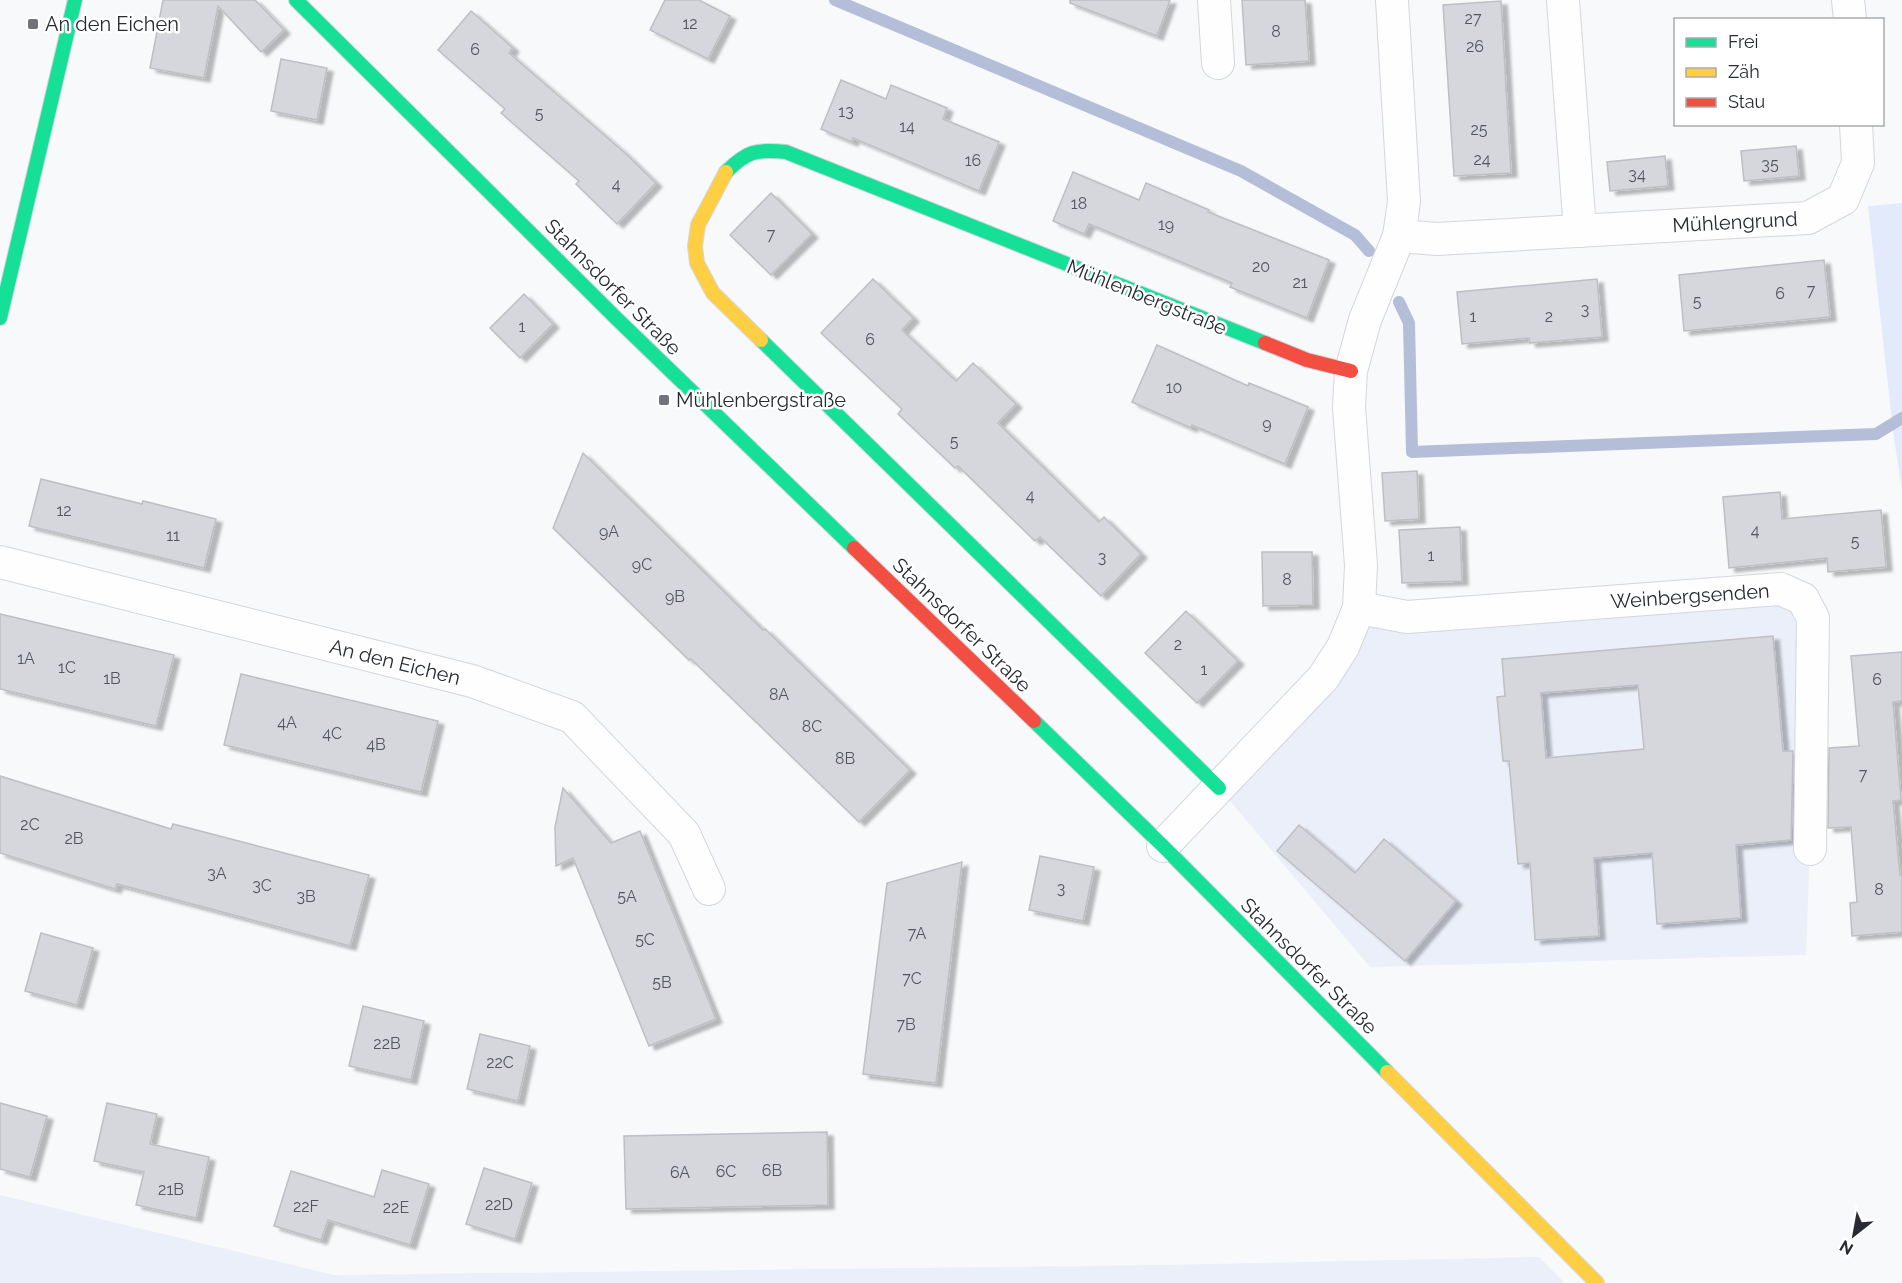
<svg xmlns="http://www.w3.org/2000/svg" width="1902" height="1283" font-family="Raleway,sans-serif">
  <defs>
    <filter id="shadow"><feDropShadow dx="6" dy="4" stdDeviation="1.5" flood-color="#0004"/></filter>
  </defs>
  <rect width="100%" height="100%" fill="#f7f9fb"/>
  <g fill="#ebeff9">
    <polygon points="1803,599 1810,849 1806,955 1370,967 1219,788 1359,608"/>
    <polygon points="0,1195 334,1275 1161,1265 1539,1257 1565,1283 0,1283"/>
  </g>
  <polygon fill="#e3eafc" points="1902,203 1902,489 1894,439 1868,206"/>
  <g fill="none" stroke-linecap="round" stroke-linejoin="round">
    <g stroke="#b4bed8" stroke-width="12">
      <polyline points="835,0 1241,171 1355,235 1369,251"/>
      <polyline points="1399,302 1409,323 1412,452 1876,434 1902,418"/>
    </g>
  </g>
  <g fill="#d5d7dc" stroke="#bdbfc4" stroke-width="1.5" fill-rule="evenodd" filter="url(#shadow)">
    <polygon points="163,0 255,0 284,30 261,52 218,6 204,78 150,68"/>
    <polygon points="665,0 699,0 730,16 708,59 650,30"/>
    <polygon points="1070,0 1170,0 1157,36 1070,3"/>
    <polygon points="1242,0 1305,0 1309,61 1246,65"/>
    <polygon points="1501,1 1511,173 1454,176 1443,5"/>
    <polygon points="471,11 513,48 509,53 625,153 656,183 617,224 576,184 579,181 501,113 505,109 438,50"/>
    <polygon points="281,59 327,68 317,120 271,111"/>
    <polygon points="841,80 886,99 891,85 947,108 943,119 999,142 979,191 853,138 852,142 821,129"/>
    <polygon points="1796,146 1799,176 1744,181 1741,151"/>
    <polygon points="1665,156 1668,186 1610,191 1607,162"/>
    <polygon points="1073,172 1139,200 1146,183 1209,210 1208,212 1329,260 1307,318 1230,287 1232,283 1089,224 1084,234 1053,221"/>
    <polygon points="771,193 812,234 771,275 730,235"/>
    <polygon points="1824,260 1830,317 1684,331 1679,275"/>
    <polygon points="873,279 913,318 902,330 956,381 973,363 1016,404 998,423 1099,522 1104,517 1141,554 1101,596 1040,537 1035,541 958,466 955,468 898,414 902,409 821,333"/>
    <polygon points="1597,279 1602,337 1530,343 1529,338 1462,344 1457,292"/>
    <polygon points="524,294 553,324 520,358 490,328"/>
    <polygon points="1157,345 1248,386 1249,383 1308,407 1285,464 1192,425 1191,428 1132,402"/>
    <polygon points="583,453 763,630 765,629 910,770 859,822 691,659 689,660 553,528"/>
    <polygon points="1417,471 1419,519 1385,521 1382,473"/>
    <polygon points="41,479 142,504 143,501 216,519 204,568 29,526"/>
    <polygon points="1780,492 1782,519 1881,510 1886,567 1828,572 1827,558 1729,568 1723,497"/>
    <polygon points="1460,527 1462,581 1402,583 1399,530"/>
    <polygon points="1262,552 1312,552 1313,605 1263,606"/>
    <polygon points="1186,611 1238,661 1197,703 1145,653"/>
    <polygon points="0,614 174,655 156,726 0,689"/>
    <path d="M1773 636 1783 751H1793L1791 840 1736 845 1741 918 1657 924 1652 853 1594 858 1599 936 1535 940 1530 863 1518 864 1509 761H1503L1497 697 1505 696 1502 659ZM1638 685 1644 749 1546 758 1541 693Z"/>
    <polygon points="1902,652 1902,701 1893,702 1901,800 1893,801 1900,875 1902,875 1902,932 1852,936 1850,903 1857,902 1851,827 1828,828 1829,748 1859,746 1851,656"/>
    <polygon points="241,674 438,721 421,792 224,745"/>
    <polygon points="0,776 171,829 173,824 369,875 350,946 117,884 115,889 0,853"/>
    <polygon points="563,788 611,843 640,831 716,1019 649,1046 573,858 556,866 555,827"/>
    <polygon points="1299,825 1355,873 1384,839 1456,901 1405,961 1277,851"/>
    <polygon points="1040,856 1094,867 1083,921 1029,910"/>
    <polygon points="962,862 936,1083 863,1074 887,883"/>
    <polygon points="41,933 93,948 77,1005 25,991"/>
    <polygon points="363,1006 424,1021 411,1080 349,1066"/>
    <polygon points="480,1034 530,1046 518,1101 467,1089"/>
    <polygon points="0,1103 47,1116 30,1177 0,1169"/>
    <polygon points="107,1103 157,1114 150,1144 209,1157 196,1218 136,1205 144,1172 94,1161"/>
    <polygon points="827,1132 828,1205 626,1209 624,1136"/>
    <polygon points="484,1168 532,1183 515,1239 466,1224"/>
    <polygon points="382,1170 429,1184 410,1245 328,1220 321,1240 274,1226 291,1171 374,1197"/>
  </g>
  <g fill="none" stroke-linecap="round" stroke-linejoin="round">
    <defs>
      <g id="street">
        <polyline points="1214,0 1218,63"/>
        <polyline points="1563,0 1580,231"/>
        <polyline points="1848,0 1850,20"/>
        <polyline points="1399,236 1437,239 1808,218 1843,199 1858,163 1856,124"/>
        <polyline points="0,562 472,681 572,717 684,834 709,889"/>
        <polyline points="1359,608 1407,617 1781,589 1803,599 1813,618 1810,849"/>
        <polyline points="1163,846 1323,678 1343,647 1359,608 1361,565 1349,407 1351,371 1365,320 1399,236 1404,202 1392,0"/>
      </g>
      <g id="fast">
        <polyline points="296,0 617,319 854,548"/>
        <path d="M726 172C747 151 756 149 786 152L1265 343"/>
        <polyline points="0,318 75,0"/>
        <polyline points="761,340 1219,788"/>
        <polyline points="1034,721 1163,846 1387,1072"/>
      </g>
      <g id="slow">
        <polyline points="726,172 698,225 695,246 697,263 713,293 761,340"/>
        <polyline points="1387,1072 1597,1283"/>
      </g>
      <g id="jam">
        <polyline points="1265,343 1307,360 1351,371"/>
        <polyline points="854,548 1034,721"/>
      </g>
    </defs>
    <use href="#street" stroke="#d4d6dc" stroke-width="34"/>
    <use href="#fast" stroke="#d4d6dc" stroke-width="16"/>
    <use href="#slow" stroke="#d4d6dc" stroke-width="16"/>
    <use href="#jam" stroke="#d4d6dc" stroke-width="16"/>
    <use href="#street" stroke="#fefefe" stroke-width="32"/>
    <use href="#fast" stroke="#16e098" stroke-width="14"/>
    <use href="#slow" stroke="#ffcf43" stroke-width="14"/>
    <use href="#jam" stroke="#f24e42" stroke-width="14"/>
  </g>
  <g fill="#707379" stroke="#fff" stroke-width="2">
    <rect x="27" y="18" width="12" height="12" rx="3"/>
    <rect x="658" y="394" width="12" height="12" rx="3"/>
  </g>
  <g text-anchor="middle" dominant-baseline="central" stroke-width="5" stroke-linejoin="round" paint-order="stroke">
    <g font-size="16" fill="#53565d">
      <text x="1473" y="18">27</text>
      <text x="690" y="23">12</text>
      <text x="1276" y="31">8</text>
      <text x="1475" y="46">26</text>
      <text x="475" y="49">6</text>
      <text x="846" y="111">13</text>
      <text x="539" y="113">5</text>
      <text x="907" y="126">14</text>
      <text x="1479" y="129">25</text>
      <text x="1482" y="159">24</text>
      <text x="973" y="160">16</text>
      <text x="1770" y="164">35</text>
      <text x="1637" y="174">34</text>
      <text x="616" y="184">4</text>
      <text x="1079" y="203">18</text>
      <text x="1166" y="224">19</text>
      <text x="771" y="234">7</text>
      <text x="1261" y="266">20</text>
      <text x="1300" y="282">21</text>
      <text x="1811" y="290">7</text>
      <text x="1780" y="293">6</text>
      <text x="1697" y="301">5</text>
      <text x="1585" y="309">3</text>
      <text x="1473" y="316">1</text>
      <text x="1549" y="316">2</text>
      <text x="522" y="326">1</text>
      <text x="870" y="339">6</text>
      <text x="1174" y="387">10</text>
      <text x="1267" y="423">9</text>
      <text x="954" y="441">5</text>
      <text x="1030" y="495">4</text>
      <text x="64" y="510">12</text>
      <text x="1755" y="530">4</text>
      <text x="609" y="531">9A</text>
      <text x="173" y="535">11</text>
      <text x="1855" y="541">5</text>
      <text x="1431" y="555">1</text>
      <text x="1102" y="557">3</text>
      <text x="642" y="564">9C</text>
      <text x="1287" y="579">8</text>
      <text x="675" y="596">9B</text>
      <text x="1178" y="644">2</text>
      <text x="26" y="658">1A</text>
      <text x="67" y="667">1C</text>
      <text x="1204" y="669">1</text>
      <text x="112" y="678">1B</text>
      <text x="1877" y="679">6</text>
      <text x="779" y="694">8A</text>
      <text x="287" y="722">4A</text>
      <text x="812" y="726">8C</text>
      <text x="332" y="733">4C</text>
      <text x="376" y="744">4B</text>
      <text x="845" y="758">8B</text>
      <text x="1863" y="774">7</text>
      <text x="30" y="824">2C</text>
      <text x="74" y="838">2B</text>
      <text x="217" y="873">3A</text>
      <text x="262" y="885">3C</text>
      <text x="1061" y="888">3</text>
      <text x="1879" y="889">8</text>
      <text x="306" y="896">3B</text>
      <text x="627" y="896">5A</text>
      <text x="917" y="933">7A</text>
      <text x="645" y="939">5C</text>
      <text x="912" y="978">7C</text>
      <text x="662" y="982">5B</text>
      <text x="906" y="1024">7B</text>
      <text x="387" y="1043">22B</text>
      <text x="500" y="1062">22C</text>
      <text x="772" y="1170">6B</text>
      <text x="726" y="1171">6C</text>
      <text x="680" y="1172">6A</text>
      <text x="171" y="1189">21B</text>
      <text x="499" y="1204">22D</text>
      <text x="306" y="1206">22F</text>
      <text x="396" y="1207">22E</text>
    </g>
    <g font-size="20" fill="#282b33" stroke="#fff" text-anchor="start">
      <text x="45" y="24">An den Eichen</text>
      <text x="676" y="400">Mühlenbergstraße</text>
    </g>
    <g font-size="20" fill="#282b33" stroke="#fff">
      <text transform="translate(1735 222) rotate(-3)">Mühlengrund</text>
      <text transform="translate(613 287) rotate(45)">Stahnsdorfer Straße</text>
      <text transform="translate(1147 297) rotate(22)">Mühlenbergstraße</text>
      <text transform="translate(1690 596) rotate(-4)">Weinbergsenden</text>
      <text transform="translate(962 625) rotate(44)">Stahnsdorfer Straße</text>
      <text transform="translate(395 662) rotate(14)">An den Eichen</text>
      <text transform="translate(1309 966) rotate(45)">Stahnsdorfer Straße</text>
    </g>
  </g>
  <rect x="1674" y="18" width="210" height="108" fill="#ffffff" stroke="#a9aaad" stroke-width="1.5"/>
  <rect x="1686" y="38" width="30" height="9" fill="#16e098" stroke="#a9aaad" stroke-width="1.5"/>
  <text x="1728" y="48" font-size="18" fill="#282b33">Frei</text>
  <rect x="1686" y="68" width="30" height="9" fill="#ffcf43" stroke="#a9aaad" stroke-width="1.5"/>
  <text x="1728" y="78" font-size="18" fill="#282b33">Zäh</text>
  <rect x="1686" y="98" width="30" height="9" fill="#f24e42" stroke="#a9aaad" stroke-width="1.5"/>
  <text x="1728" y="108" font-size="18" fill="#282b33">Stau</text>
  <g transform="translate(1854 1235) rotate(211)" stroke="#ffffff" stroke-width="4.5" paint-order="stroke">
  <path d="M0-4.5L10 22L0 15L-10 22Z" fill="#282b33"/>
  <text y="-9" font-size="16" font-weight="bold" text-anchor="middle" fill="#282b33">N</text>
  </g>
</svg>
